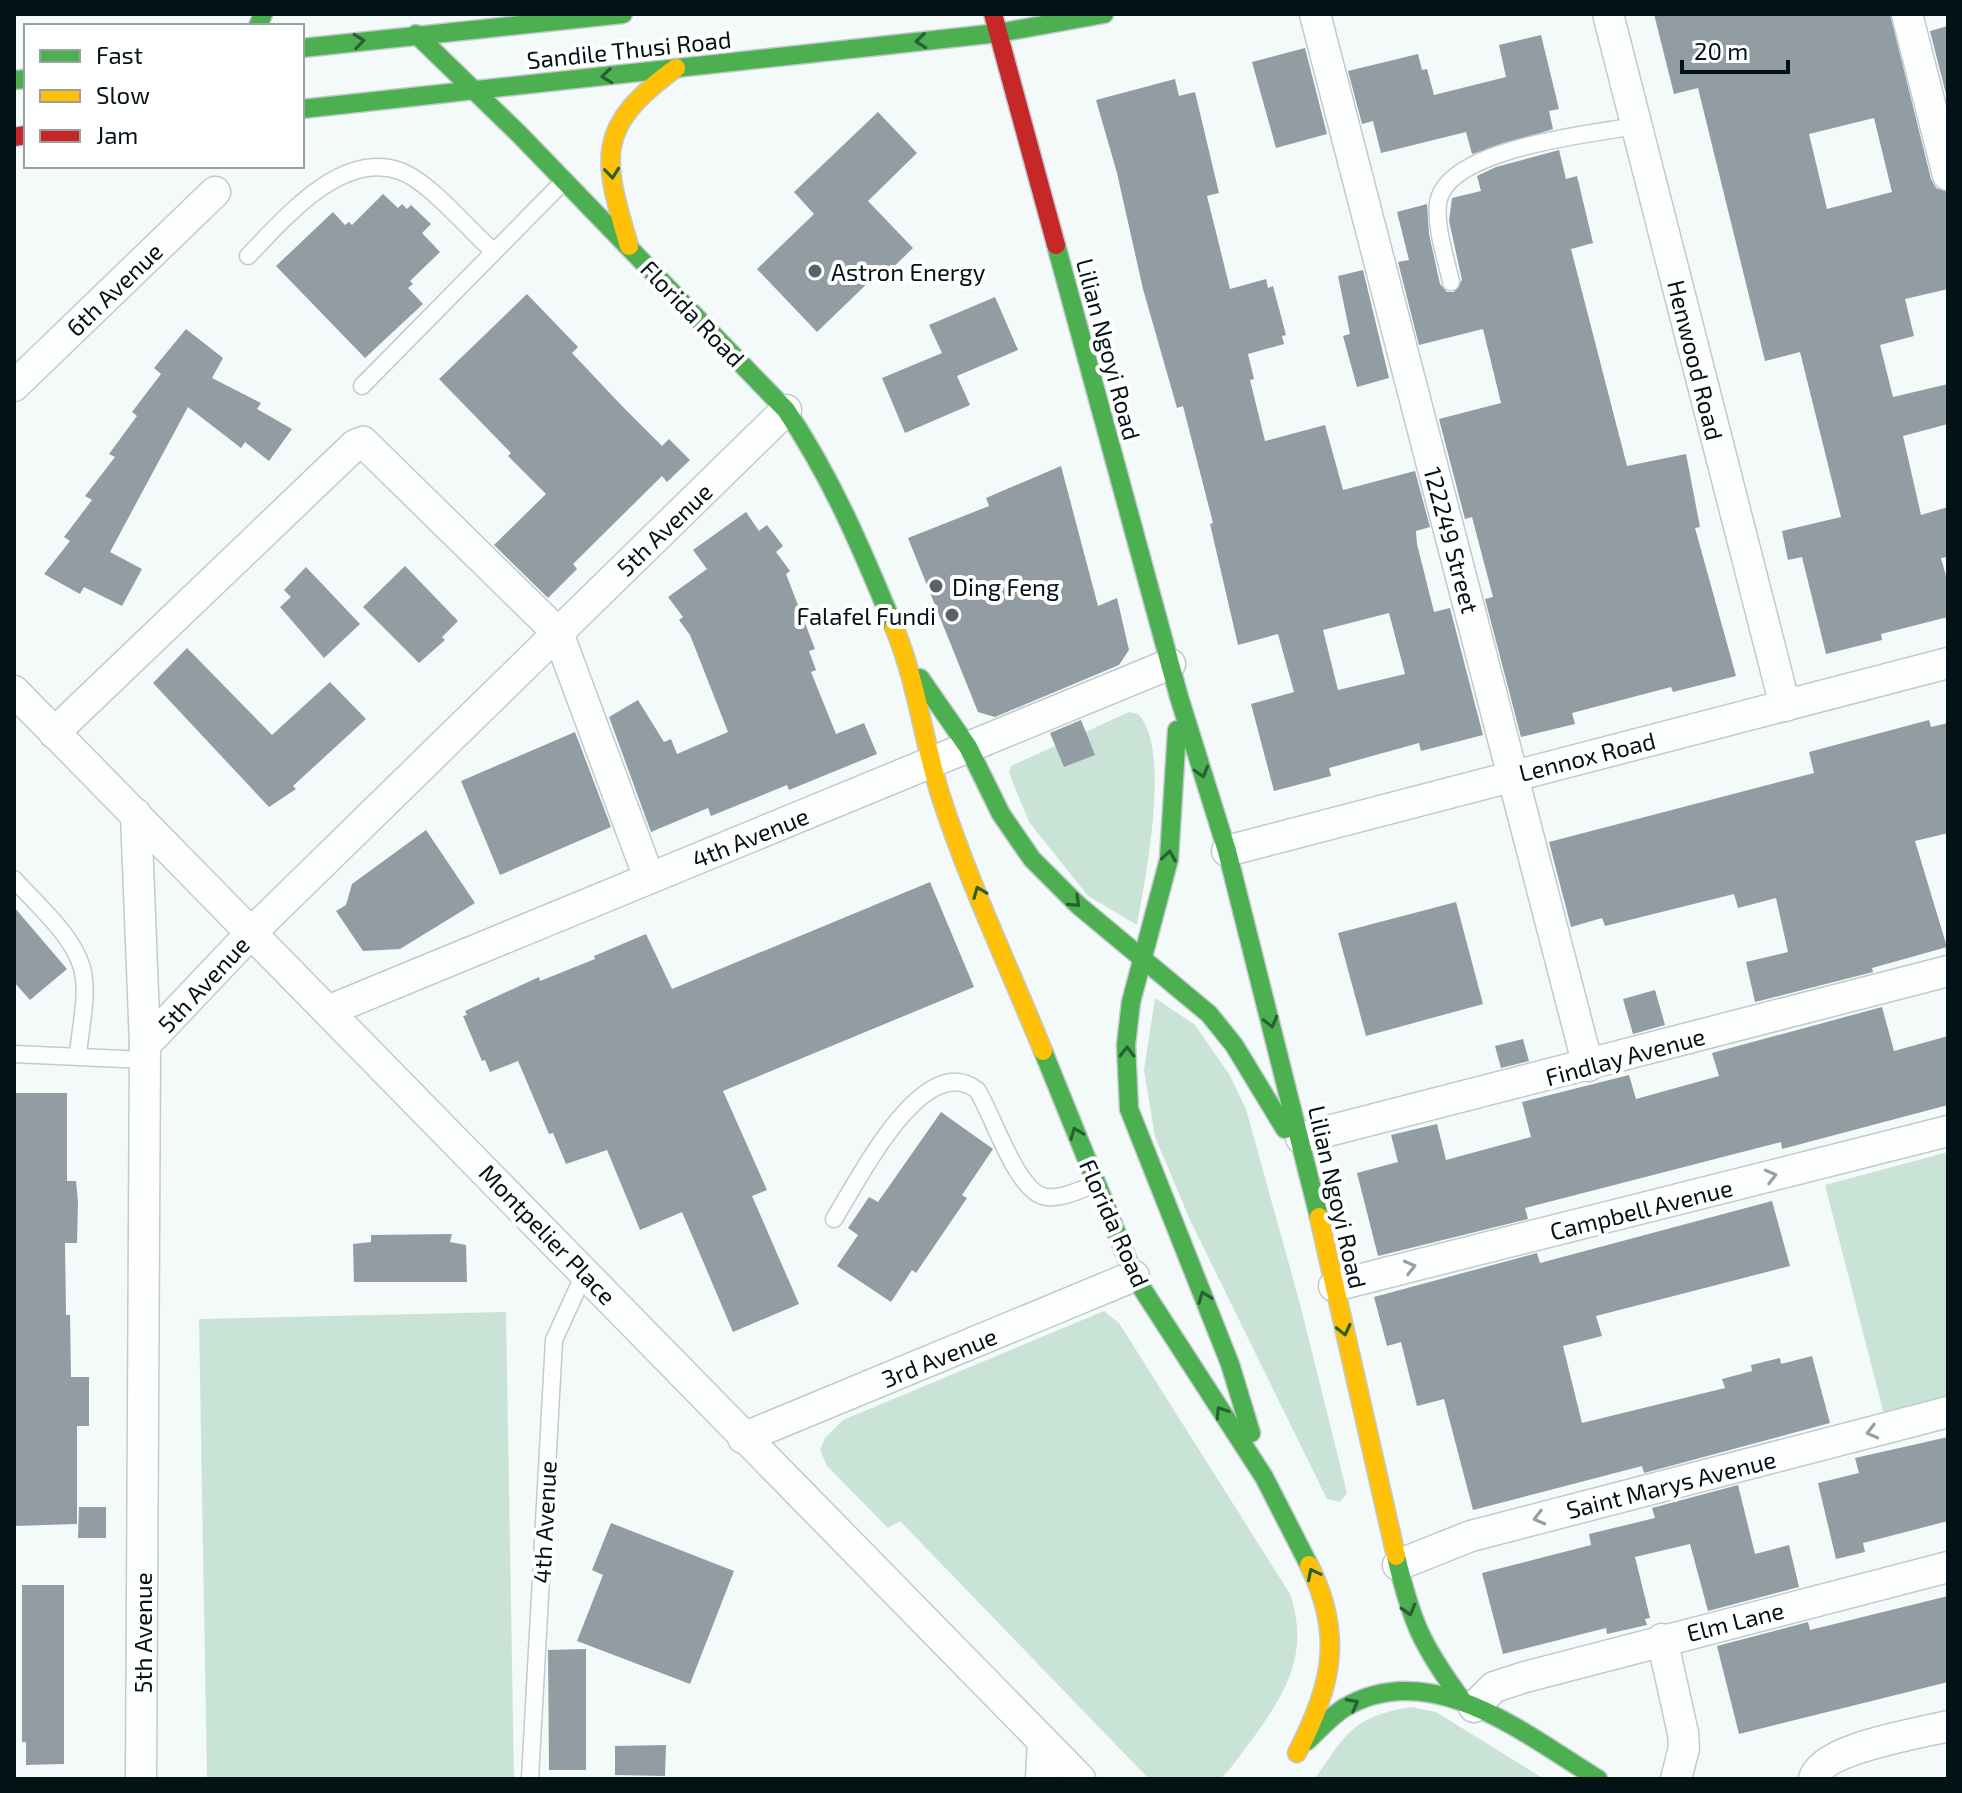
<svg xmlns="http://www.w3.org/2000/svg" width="1962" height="1793" font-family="'Exo 2',sans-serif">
  <rect width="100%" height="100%" fill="#f4f9fa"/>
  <g fill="#c9e4d7">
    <path d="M1129 712 1138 714C1172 748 1145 880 1137 925L1088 896 1029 822 1009 773 1011 766Z"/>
    <polygon points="1155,998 1195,1025 1229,1074 1246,1109 1300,1304 1347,1493 1340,1502 1327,1499 1190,1220 1155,1137 1144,1070"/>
    <polygon points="1948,1152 1948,1402 1885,1418 1825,1185"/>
    <path d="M1104 1311 1119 1323 1290 1594C1310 1654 1286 1693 1251 1741 1241 1753 1232 1769 1220 1779L1148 1778 900 1521 888 1528 827 1466 820 1450 825 1438 843 1420Z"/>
    <polygon points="506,1312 514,1779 207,1779 199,1319"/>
    <path d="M1411 1707 1436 1712 1544 1779H1315C1347 1732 1353 1717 1411 1707Z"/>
  </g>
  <g fill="#919da3" fill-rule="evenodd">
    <path d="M1654 14H1890L1931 179 1936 188 1948 192V289L1905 299 1914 336 1880 345 1893 397 1948 384V424L1903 436 1921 515 1948 507V557L1941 558 1948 583V617L1881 634 1882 640 1826 654 1802 557 1788 560 1782 531 1841 517 1800 352 1765 361 1698 88 1674 94ZM1874 118 1892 192 1827 209 1809 134Z"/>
    <polygon points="1948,26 1948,102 1930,31"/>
    <polygon points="1541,35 1559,109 1549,111 1553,129 1472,154 1466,132 1381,153 1373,121 1362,124 1348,71 1418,54 1422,70 1427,69 1434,95 1506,77 1499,45"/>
    <polygon points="1305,48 1327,134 1276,148 1252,62"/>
    <path d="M1175 79 1179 96 1195 92 1219 193 1207 196 1230 289 1266 279 1268 288 1273 286 1286 335 1282 336 1284 344 1248 354 1254 379 1250 380 1265 441 1325 425 1343 490 1415 471 1430 527 1416 531 1417 544 1434 612 1450 608 1483 735 1421 751 1419 743 1329 768 1331 776 1274 791 1251 704 1294 692 1278 634 1238 645 1210 524 1213 523 1183 406 1177 408 1143 289 1117 173 1096 100ZM1389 613 1405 674 1338 690 1323 630Z"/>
    <polygon points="878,112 917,153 868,201 913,248 879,281 874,277 817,332 757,269 814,214 794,192"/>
    <polygon points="1559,150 1566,179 1577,176 1593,243 1571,249 1627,466 1686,454 1700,527 1695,528 1736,676 1673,692 1671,687 1572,713 1575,724 1521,737 1485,599 1493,597 1472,517 1465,519 1439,419 1501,403 1483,329 1419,345 1398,262 1409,260 1397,212 1427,204 1429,234 1440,284 1447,292 1454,292 1462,280 1449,221 1452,198 1481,191 1477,176 1496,167"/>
    <polygon points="383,194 398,208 402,204 407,209 411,205 431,224 422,233 440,252 410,281 413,284 408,288 423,304 365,358 276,266 333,212 345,225 349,222 352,225"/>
    <polygon points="1363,270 1389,378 1357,387 1343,336 1350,334 1338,276"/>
    <polygon points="527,294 578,347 572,353 622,406 662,446 669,439 690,460 667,482 662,476 573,564 577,569 548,598 494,545 546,494 508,456 511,453 439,379"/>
    <polygon points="995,297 1018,350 957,376 970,405 905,433 882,378 942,353 929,325"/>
    <polygon points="186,329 223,358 212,378 261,403 257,409 292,429 269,461 245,442 241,448 188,407 110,552 142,569 122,606 84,587 80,594 44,574 70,541 64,537 92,500 85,496 115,457 109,454 137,416 132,412 161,374 154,368"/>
    <polygon points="1061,466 1098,606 1117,598 1129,650 1119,665 995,717 978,712 908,538 989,506 986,498"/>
    <polygon points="746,512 759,531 767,525 783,546 776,552 790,571 786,574 815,649 809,651 816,670 811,672 836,734 864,723 877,754 789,790 787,785 711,816 708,808 651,832 609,717 638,700 664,742 671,739 677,754 728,732 690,635 679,620 683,617 668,597 707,569 693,550"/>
    <polygon points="405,566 458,621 442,637 445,640 419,663 363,607"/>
    <polygon points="306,567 360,624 324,658 280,607 291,597 284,590"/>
    <polygon points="187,648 272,735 330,682 366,719 293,786 296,789 269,807 153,683"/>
    <polygon points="1081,720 1095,755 1064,767 1050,733"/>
    <polygon points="1929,720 1931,727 1948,723 1948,833 1915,841 1947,947 1872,968 1873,972 1755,1002 1746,962 1788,952 1776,898 1738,908 1734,894 1605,926 1602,918 1571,927 1549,842 1814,773 1809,752"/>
    <polygon points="575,732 611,827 500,875 461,781"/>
    <polygon points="426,830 475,903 400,949 363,951 336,911 346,905 352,884"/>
    <polygon points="930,882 974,987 723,1091 767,1190 752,1196 799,1304 733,1332 682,1212 640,1230 607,1150 566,1164 553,1133 549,1134 518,1061 490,1072 485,1060 482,1061 463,1016 467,1015 465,1011 539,977 540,981 595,959 594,956 646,934 672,989"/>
    <polygon points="1456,902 1483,1004 1366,1036 1338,933"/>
    <polygon points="14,907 67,969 30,1000 14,982"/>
    <polygon points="1655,990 1665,1025 1633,1034 1623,999"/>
    <polygon points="1882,1007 1894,1051 1948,1036 1948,1105 1782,1149 1781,1142 1525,1208 1528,1219 1378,1256 1357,1173 1398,1162 1391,1135 1437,1124 1446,1160 1531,1137 1522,1102 1629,1075 1636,1099 1719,1076 1712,1053"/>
    <polygon points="1523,1039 1529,1061 1501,1068 1495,1046"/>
    <polygon points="14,1093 67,1093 67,1181 76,1181 78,1202 77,1243 65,1243 66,1315 70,1315 71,1377 89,1377 89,1426 77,1426 77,1524 14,1526"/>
    <polygon points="941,1112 993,1149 962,1195 967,1198 916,1273 912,1270 891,1302 837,1266 858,1235 848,1228 869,1197 878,1202"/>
    <polygon points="1772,1201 1790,1266 1596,1316 1602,1336 1563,1346 1582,1423 1725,1388 1722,1379 1752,1371 1751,1365 1780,1358 1781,1364 1812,1356 1830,1423 1644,1473 1642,1466 1473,1510 1444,1399 1417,1406 1401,1342 1387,1346 1374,1297 1537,1253 1540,1263"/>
    <polygon points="452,1234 450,1242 466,1245 467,1282 354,1282 353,1244 371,1242 371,1235"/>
    <polygon points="1948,1437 1948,1521 1863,1543 1865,1552 1836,1559 1818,1483 1859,1473 1855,1458"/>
    <polygon points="1738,1485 1755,1554 1789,1545 1799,1587 1708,1611 1690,1544 1635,1557 1650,1618 1645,1619 1647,1625 1607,1634 1606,1628 1503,1654 1482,1573 1591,1545 1589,1534 1655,1518 1652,1508"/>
    <polygon points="79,1507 106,1507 106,1538 78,1538"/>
    <polygon points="611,1523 734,1571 690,1684 577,1641 603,1575 592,1570"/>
    <polygon points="22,1585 64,1585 64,1764 26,1765 26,1742 22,1742"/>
    <polygon points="1948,1596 1948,1682 1739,1734 1717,1646 1808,1622 1810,1630"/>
    <polygon points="586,1649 586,1770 549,1770 548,1650"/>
    <polygon points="666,1745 665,1776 615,1775 615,1746"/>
  </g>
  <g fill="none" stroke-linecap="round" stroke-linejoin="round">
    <defs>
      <g id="lane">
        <path d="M248 256C284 219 341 150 400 171 429 181 469 230 493 251"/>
        <path d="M1451 282C1446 258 1435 227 1438 203 1446 148 1591 134 1636 126"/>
        <polyline points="362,386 563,182"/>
        <path d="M14 879C36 904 73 935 82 968 89 995 80 1028 78 1055"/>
        <polyline points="14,1054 145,1060"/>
        <path d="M834 1219C857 1183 923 1048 977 1090 993 1114 1017 1195 1047 1197 1063 1199 1081 1189 1096 1184"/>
        <polyline points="530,1779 554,1340 585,1272"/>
      </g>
      <g id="street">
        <polyline points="1315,14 1588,1066"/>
        <polyline points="1608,14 1785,706"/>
        <polyline points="1907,14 1948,175"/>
        <polyline points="14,386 215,192"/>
        <polyline points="14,691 1080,1779"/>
        <polyline points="54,733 355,445 363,442 558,633 649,878"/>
        <polyline points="136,814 145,1045"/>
        <polyline points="1227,851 1948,663"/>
        <polyline points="330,1010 1170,664"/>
        <polyline points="1301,1138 1948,971"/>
        <polyline points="1334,1286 1948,1131"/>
        <polyline points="743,1438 1134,1276"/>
        <polyline points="1398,1565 1471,1536 1948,1412"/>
        <polyline points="1662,1639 1683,1733 1684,1748 1676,1779"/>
        <polyline points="1474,1707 1494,1687 1525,1677 1948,1567"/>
        <polyline points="141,1779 145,1045 253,931 786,410"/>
        <polyline points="1041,1779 1043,1741"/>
        <path d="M1814 1779C1821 1748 1918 1734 1948 1726"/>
      </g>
      <g id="fast">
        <polyline points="258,26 263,14"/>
        <path d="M416 34 520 135 786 410C832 478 863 552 894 627"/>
        <polyline points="302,48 623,14"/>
        <polyline points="14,80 26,79"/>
        <polyline points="302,109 998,33 1104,14"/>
        <polyline points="1056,245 1179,697 1227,851 1319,1217"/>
        <polyline points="920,678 968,747 1001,814 1032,859 1078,905 1209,1014 1234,1045 1285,1129"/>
        <polyline points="1177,730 1169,859 1131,1002 1126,1045 1129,1109 1230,1364 1251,1433"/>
        <polyline points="1043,1051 1134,1276 1264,1477 1309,1565"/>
        <path d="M1396 1556C1411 1621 1422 1646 1462 1700"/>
        <path d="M1307 1741C1319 1730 1331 1716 1344 1708 1431 1656 1526 1735 1598 1779"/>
      </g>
      <g id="slow">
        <path d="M629 246C602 156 595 127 676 68"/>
        <path d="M894 627C917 682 923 740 941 797 969 883 1009 967 1043 1051"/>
        <polyline points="1319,1217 1396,1556"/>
        <path d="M1297 1753C1332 1686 1344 1635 1309 1565"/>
      </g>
      <g id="jam">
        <polyline points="993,14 1056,245"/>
        <polyline points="14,137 26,135"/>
      </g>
    </defs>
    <use href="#lane" stroke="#c1cbcd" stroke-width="19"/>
    <use href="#street" stroke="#c1cbcd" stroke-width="33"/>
    <use href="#fast" stroke="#c1cbcd" stroke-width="21"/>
    <use href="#slow" stroke="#c1cbcd" stroke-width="21"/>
    <use href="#jam" stroke="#c1cbcd" stroke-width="21"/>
    <use href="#lane" stroke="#fdfefe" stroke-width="16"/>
    <use href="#street" stroke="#fdfefe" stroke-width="30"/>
    <use href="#fast" stroke="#4caf50" stroke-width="18"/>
    <use href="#slow" stroke="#ffc107" stroke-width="18"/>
    <use href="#jam" stroke="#c62828" stroke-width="18"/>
  </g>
  <defs><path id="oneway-chevron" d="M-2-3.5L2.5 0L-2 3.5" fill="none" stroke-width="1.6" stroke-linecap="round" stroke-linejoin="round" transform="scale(2)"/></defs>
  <g stroke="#286032">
    <use href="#oneway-chevron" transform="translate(359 41) rotate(-7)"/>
    <use href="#oneway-chevron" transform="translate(921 41) rotate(174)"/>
    <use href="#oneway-chevron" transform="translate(607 76) rotate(174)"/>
    <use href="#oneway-chevron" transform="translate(612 173) rotate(84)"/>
    <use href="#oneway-chevron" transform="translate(1202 772) rotate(73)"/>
    <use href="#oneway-chevron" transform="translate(1169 856) rotate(-81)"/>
    <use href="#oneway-chevron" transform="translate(979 892) rotate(-112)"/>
    <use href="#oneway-chevron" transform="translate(1075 902) rotate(43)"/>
    <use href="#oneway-chevron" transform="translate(1271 1022) rotate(76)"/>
    <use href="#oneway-chevron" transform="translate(1127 1052) rotate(-90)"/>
    <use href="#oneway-chevron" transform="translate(1076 1133) rotate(-112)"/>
    <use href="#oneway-chevron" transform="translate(1204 1297) rotate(-112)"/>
    <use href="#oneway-chevron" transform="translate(1344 1330) rotate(77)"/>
    <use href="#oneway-chevron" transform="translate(1221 1412) rotate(-123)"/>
    <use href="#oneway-chevron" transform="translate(1313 1574) rotate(-117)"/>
    <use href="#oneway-chevron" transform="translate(1409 1610) rotate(74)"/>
    <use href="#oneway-chevron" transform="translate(1353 1704) rotate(-28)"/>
  </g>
  <g stroke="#99a0a1">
    <use href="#oneway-chevron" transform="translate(1771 1176) rotate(-14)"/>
    <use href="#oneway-chevron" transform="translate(1410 1267) rotate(-14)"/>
    <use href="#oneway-chevron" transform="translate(1872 1432) rotate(166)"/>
    <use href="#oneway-chevron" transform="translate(1539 1518) rotate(166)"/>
  </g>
  <g fill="#576365" stroke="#fff" stroke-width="3">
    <circle cx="815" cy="271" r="8"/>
    <circle cx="936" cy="586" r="8"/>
    <circle cx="952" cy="615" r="8"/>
  </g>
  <g text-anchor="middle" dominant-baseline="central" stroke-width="8" stroke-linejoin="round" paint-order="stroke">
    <g font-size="24" fill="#031215" stroke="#fff">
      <text transform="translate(629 49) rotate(-6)">Sandile Thusi Road</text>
      <text transform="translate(114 289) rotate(-44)">6th Avenue</text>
      <text transform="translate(693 313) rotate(46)">Florida Road</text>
      <text transform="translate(1109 349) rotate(75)">Lilian Ngoyi Road</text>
      <text transform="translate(1696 360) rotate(76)">Henwood Road</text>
      <text transform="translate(664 529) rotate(-44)">5th Avenue</text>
      <text transform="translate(1452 540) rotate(75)">122249 Street</text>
      <text transform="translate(1587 756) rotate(-14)">Lennox Road</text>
      <text transform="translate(750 837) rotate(-22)">4th Avenue</text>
      <text transform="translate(203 984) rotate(-47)">5th Avenue</text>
      <text transform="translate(1625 1056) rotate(-15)">Findlay Avenue</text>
      <text transform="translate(1338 1197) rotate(77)">Lilian Ngoyi Road</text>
      <text transform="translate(1641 1209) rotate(-14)">Campbell Avenue</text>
      <text transform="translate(1115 1223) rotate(66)">Florida Road</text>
      <text transform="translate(548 1234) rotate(46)">Montpelier Place</text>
      <text transform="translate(939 1357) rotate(-22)">3rd Avenue</text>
      <text transform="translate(1671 1484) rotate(-14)">Saint Marys Avenue</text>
      <text transform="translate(544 1522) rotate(-87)">4th Avenue</text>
      <text transform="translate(1735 1621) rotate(-14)">Elm Lane</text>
      <text transform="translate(142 1633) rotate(-90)">5th Avenue</text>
    </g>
    <g font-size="24" fill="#031215" stroke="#fff" text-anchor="start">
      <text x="831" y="271">Astron Energy</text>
      <text x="952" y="586">Ding Feng</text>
      <text x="936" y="615" text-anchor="end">Falafel Fundi</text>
    </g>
  </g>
  <rect width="1962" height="1793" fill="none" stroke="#031215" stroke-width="32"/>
  <rect x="24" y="24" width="280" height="144" fill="#ffffff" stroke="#9aa0a1" stroke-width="2"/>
  <rect x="40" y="50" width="40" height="12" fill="#4caf50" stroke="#9aa0a1" stroke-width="2"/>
  <text x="96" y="64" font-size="24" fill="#031215">Fast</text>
  <rect x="40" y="90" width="40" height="12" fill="#ffc107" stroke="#9aa0a1" stroke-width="2"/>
  <text x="96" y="104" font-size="24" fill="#031215">Slow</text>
  <rect x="40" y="130" width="40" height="12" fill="#c62828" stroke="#9aa0a1" stroke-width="2"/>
  <text x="96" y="144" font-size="24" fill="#031215">Jam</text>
  <path d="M1682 60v12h106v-12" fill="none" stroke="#031215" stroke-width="4"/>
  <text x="1694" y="60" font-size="24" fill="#031215" stroke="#ffffff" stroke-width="6" paint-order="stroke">20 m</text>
</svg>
